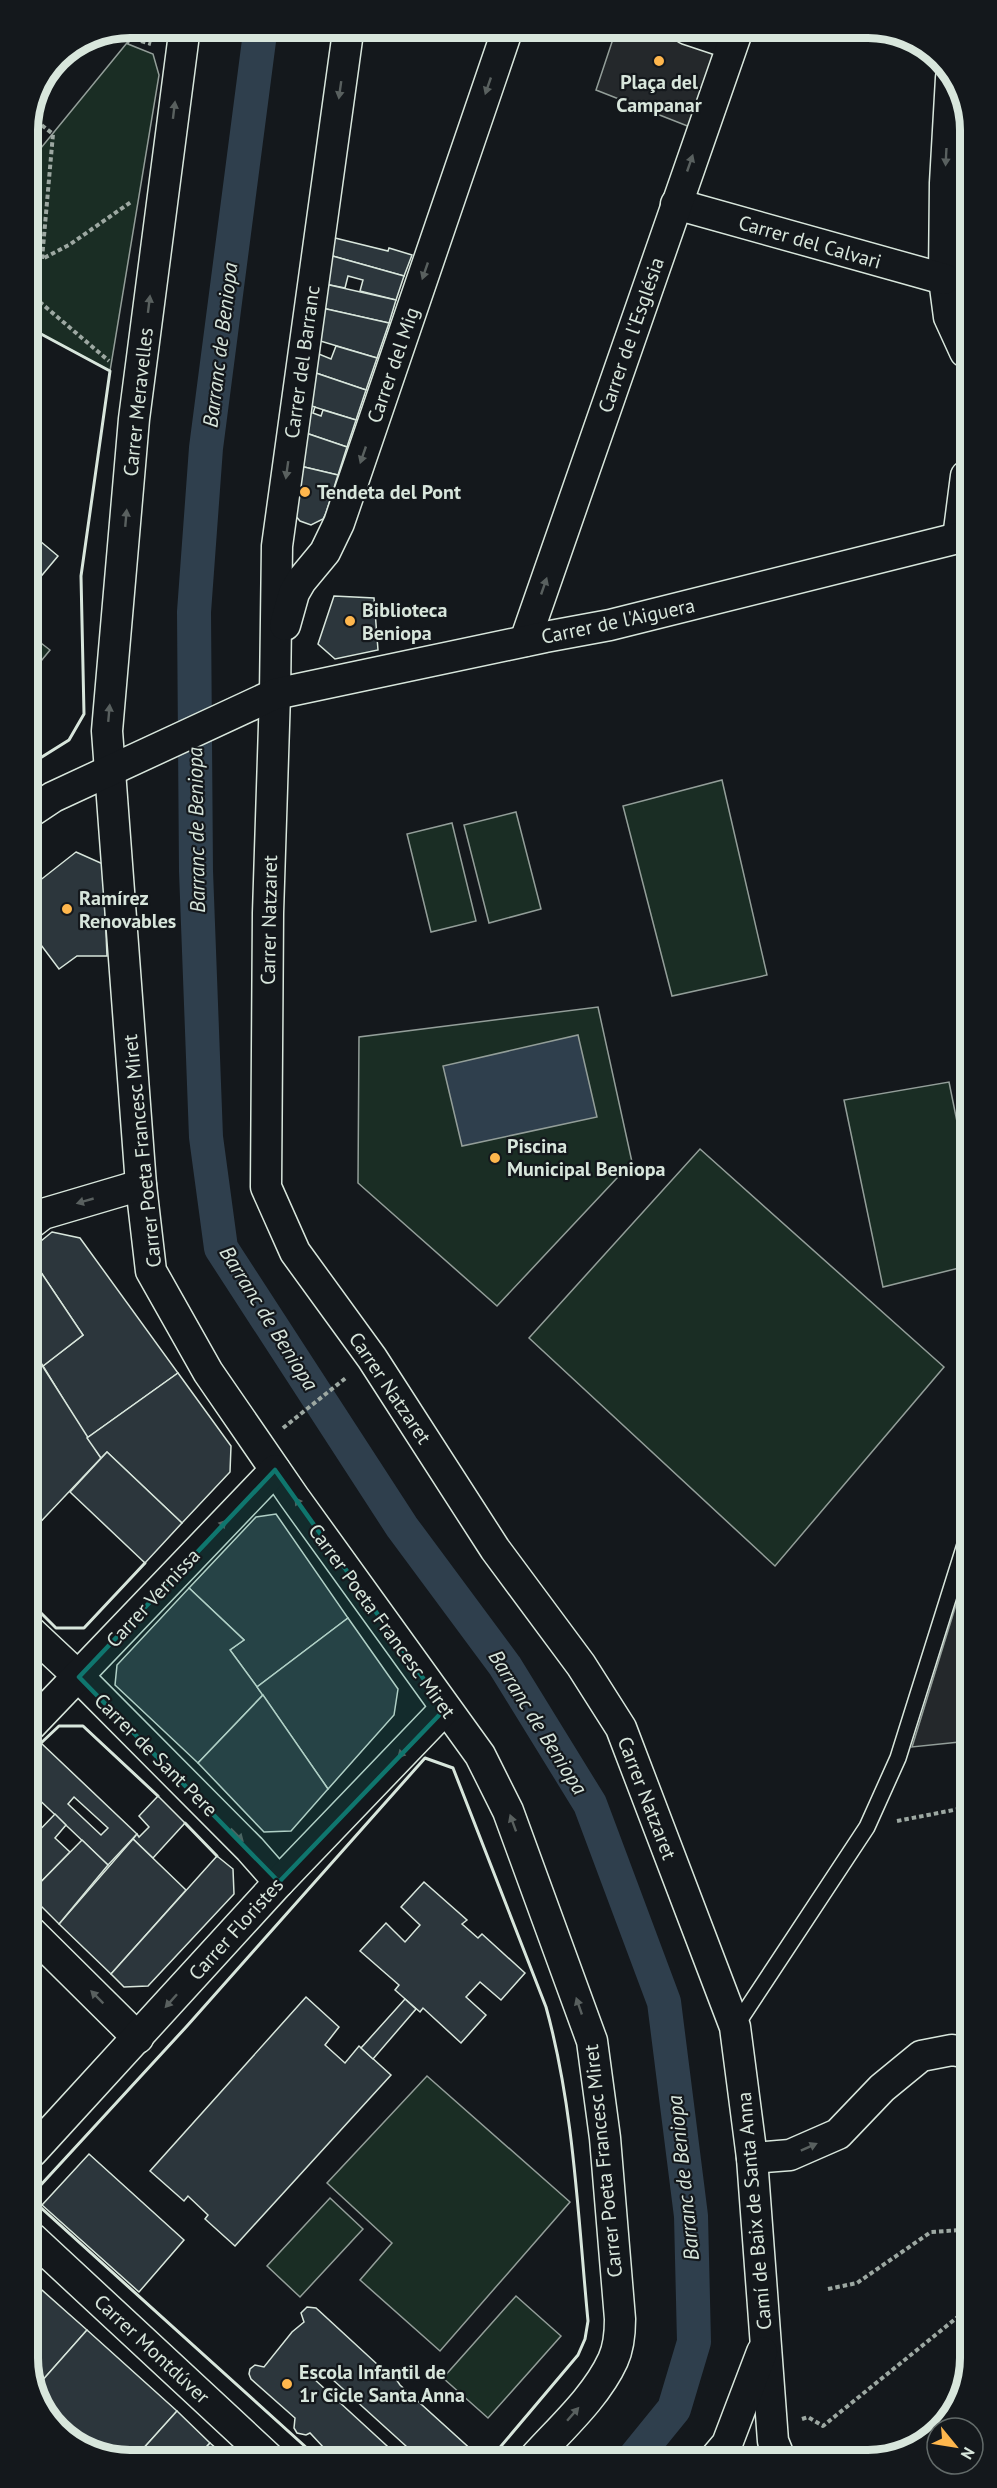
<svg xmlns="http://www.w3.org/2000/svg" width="997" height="2488" font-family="'PT Sans',sans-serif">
  <rect width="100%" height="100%" fill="#14181c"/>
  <g fill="#1a2d24" stroke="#939e99" stroke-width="1.5">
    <polygon points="131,38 128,44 153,54 159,75 110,371 28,327 27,165"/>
    <polygon points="28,633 50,650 28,677"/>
    <polygon points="722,780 767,975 672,996 623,806"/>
    <polygon points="516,812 541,909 489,923 464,825"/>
    <polygon points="452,823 476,921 431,932 407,834"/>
    <polygon points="598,1007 632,1162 497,1306 358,1183 359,1037"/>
    <polygon points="949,1082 967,1171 967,1266 883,1287 844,1100"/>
    <polygon points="700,1149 944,1367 775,1566 529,1338"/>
    <polygon points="427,2076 570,2202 440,2351 360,2280 392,2243 327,2183"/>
    <polygon points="330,2198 363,2229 300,2297 267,2266"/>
    <polygon points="516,2296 561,2336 488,2418 443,2378"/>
  </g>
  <g fill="#24282b" stroke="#939e99" stroke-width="1.5">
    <polygon points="724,29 690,127 596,90 615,33 608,30"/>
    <polygon points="968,1566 969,1741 912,1747"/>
  </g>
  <polygon fill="#2f3f4d" stroke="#939e99" stroke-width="1.5" points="578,1035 597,1117 462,1146 443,1066"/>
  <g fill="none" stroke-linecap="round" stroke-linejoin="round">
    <polyline stroke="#2f3f4d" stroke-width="34" points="260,33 206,448 194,612 196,871 206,1137 221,1248 402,1527 505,1666 590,1804 664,2002 691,2216 694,2342 674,2409 635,2457"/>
  </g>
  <g fill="#2c363c" stroke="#d8e6dc" stroke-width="1.5" fill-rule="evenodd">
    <polygon points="331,237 388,251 389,248 412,255 404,276 329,255"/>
    <polygon points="329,255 404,276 396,300 360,291 363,280 348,276 345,288 325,284"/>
    <polygon points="325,284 396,300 389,323 322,308"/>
    <polygon points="322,308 389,323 377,358 317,340"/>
    <polygon points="336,346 377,358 366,390 316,373 319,354 331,359"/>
    <polygon points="313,372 366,390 356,420 308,405"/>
    <polygon points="308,405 315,407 313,413 321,416 323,410 356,420 347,447 303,432"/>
    <polygon points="297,430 347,447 338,475 300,466"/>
    <polygon points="300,466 338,475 326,513 323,519 311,525 300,521 294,514"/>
    <polygon points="28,531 58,556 28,592"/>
    <polygon points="334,596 374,598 378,650 335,659 318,644"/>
    <polygon points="76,852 103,864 107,956 77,956 59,969 29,929 29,889"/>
    <polygon points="52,1232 80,1238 178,1373 87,1438 43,1366 83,1335 30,1256 30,1250"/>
    <polygon points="30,1256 83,1335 43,1366 30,1346"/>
    <polygon points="30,1346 38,1359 30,1365"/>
    <polygon points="38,1359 101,1458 30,1533 30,1365"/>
    <polygon points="178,1373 231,1446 230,1472 182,1523 107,1452 101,1458 87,1438"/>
    <polygon points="107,1452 182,1523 145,1563 70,1492"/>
    <polygon points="276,1514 348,1618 257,1687 230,1650 244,1640 189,1588 256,1517"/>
    <polygon points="189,1588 244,1640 230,1650 263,1695 198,1763 115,1685 117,1665"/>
    <polygon points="348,1618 398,1689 394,1715 328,1789 257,1687"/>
    <polygon points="263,1695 328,1789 291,1831 264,1832 198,1763"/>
    <path d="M41 1743 137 1834 108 1865 31 1792V1754ZM74 1797 108 1828 101 1835 68 1804Z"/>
    <polygon points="158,1796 185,1823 153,1858 133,1839 137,1834 139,1837 149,1827 139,1816"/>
    <polygon points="55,1814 66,1825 55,1838 70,1852 31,1892 31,1839"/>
    <polygon points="133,1839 186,1890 111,1974 59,1924"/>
    <polygon points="82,1840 108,1865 59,1924 31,1896 31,1892"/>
    <polygon points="217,1856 233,1869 234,1894 148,1986 124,1987 111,1974"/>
    <polygon points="424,1882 467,1920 462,1924 478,1938 482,1934 525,1973 501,2000 480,1982 466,1997 486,2015 461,2043 423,2008 420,2012 395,1990 399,1985 360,1951 386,1923 405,1942 420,1925 401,1907"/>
    <polygon points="306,1997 339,2027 325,2045 345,2063 359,2046 391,2075 235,2246 205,2219 208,2215 188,2196 184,2201 150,2171"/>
    <polygon points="405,1999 416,2009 373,2059 361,2048"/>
    <polygon points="89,2154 184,2240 139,2292 42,2205"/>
    <polygon points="34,2283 87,2330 33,2391 32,2285"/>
    <path d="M307 2307 316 2308 378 2365 392 2373 400 2385 475 2453 478 2458 339 2459 325 2449 310 2433 306 2435 297 2433 294 2428 295 2418 251 2379 249 2374 250 2369 255 2365 264 2367 292 2332 304 2322 301 2313ZM321 2369 407 2447 398 2456 313 2378Z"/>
    <polygon points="87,2330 177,2411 132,2461 123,2461 67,2440 33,2391"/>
    <polygon points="177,2411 210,2443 194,2460 132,2461"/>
    <polygon points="210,2443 230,2460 194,2460"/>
  </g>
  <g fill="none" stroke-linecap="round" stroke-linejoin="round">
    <defs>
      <polyline id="lane" points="735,2027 867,1827 898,1758 968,1535"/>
      <g id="street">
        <polyline points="687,29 732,44"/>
        <polyline points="348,32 277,546 275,694 268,913 266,1187 295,1252 372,1358 495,1549 581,1665 621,1728 735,2027 752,2158 773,2441 779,2456"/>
        <path d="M184 34 134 419 107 731 141 1185 151 1271 208 1372 294 1497 480 1755 508 1811 592 2041 605 2138 620 2319C620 2333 619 2347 613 2360 596 2397 561 2428 534 2458"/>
        <polyline points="951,78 945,183 944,279 949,317 965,352"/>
        <polyline points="676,204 944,279"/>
        <polyline points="958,538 966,476"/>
        <polyline points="285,625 294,593 301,581 325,552 339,523 507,31"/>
        <polyline points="525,641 738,29"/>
        <polyline points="29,813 53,797 275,694 545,637 610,625 958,538"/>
        <polyline points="30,1224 43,1214 141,1185"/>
        <polyline points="31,1632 79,1677 250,1849 279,1882"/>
        <polyline points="31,1725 275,1470"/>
        <polyline points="31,1932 138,2038"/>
        <polyline points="32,2152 279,1882 445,1709"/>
        <polyline points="752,2158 790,2155 838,2134 882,2088 921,2056 952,2050 969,2053"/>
        <polyline points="32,2238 271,2460"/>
        <polyline points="716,2457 727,2444 762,2352"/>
      </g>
    </defs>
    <use href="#lane" stroke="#d8e6dc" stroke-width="18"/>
    <use href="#street" stroke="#d8e6dc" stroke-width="33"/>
    <g stroke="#9da8a2" stroke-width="4" stroke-dasharray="4.5 3" stroke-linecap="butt">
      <polyline points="129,34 131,38 151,44"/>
      <polyline points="30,116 53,134 42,259 69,245 131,202"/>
      <polyline points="28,276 42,259"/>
      <polyline points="28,292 109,361"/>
      <polyline points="283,1428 347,1377"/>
      <polyline points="897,1821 969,1807"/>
      <polyline points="828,2289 857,2283 931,2232 960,2230"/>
      <polyline points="802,2419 808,2417 823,2426 970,2307"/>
    </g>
    <use href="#lane" stroke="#14181c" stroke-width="15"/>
    <use href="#street" stroke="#14181c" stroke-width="30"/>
    <g stroke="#d8e6dc" stroke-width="3">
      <polyline points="28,327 110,371 81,576 84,714 69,740 29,765"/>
      <polyline points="31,1603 56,1628 84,1628 145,1563"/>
      <polyline points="41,1743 59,1726 83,1726 158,1796"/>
      <polyline points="185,1823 217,1856"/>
      <path d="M319 2459 39 2206 38 2188 187 2026 425 1758 453 1768 546 2007C574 2108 578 2217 588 2321L585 2339 578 2355 491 2458"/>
    </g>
  </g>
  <defs><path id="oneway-solid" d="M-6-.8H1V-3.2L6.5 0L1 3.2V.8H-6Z" transform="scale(1.5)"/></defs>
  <g fill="#59605f">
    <use href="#oneway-solid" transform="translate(488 86) rotate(109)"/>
    <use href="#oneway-solid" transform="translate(340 90) rotate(98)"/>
    <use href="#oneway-solid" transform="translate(174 110) rotate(-83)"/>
    <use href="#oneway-solid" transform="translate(946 157) rotate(93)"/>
    <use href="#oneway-solid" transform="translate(690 163) rotate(-71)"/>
    <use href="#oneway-solid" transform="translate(425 271) rotate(109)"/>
    <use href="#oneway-solid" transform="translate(149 304) rotate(-83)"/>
    <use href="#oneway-solid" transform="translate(363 455) rotate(109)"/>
    <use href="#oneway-solid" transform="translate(287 470) rotate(98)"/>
    <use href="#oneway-solid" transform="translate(126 518) rotate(-85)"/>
    <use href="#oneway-solid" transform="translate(544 586) rotate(-71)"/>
    <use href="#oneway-solid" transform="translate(109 713) rotate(-85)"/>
    <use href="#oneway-solid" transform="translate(85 1201) rotate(164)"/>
    <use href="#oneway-solid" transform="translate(300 1505) rotate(-125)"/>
    <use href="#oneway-solid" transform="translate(220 1527) rotate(-47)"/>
    <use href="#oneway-solid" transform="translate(404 1751) rotate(134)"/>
    <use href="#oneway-solid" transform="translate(513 1823) rotate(-110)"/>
    <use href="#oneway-solid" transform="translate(237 1835) rotate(45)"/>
    <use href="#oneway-solid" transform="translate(97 1997) rotate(-135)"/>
    <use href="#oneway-solid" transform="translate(171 2001) rotate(132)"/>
    <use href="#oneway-solid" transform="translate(579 2006) rotate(-109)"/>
    <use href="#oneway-solid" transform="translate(809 2147) rotate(-24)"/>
    <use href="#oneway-solid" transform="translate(573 2414) rotate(-49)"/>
  </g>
  <path fill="#0f766e" fill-opacity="0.2" stroke="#0f766e" stroke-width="4.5" stroke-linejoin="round" d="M275 1470 445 1709 279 1882 79 1677Z"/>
  <g fill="#ffb74d" stroke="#14181c" stroke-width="2">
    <circle cx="659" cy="61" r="6"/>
    <circle cx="305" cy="492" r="6"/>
    <circle cx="350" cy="621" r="6"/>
    <circle cx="67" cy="909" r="6"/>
    <circle cx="495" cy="1158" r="6"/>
    <circle cx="287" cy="2384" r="6"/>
  </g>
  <g text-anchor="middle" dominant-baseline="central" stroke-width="4.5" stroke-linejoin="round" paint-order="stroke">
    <g font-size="20" font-weight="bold" fill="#d8e6dc" stroke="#14181c" text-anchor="start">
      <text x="659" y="82" text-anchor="middle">Plaça del<tspan x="659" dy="23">Campanar</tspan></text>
      <text x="317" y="492">Tendeta del Pont</text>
      <text x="362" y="610">Biblioteca<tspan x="362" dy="23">Beniopa</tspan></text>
      <text x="79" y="898">Ramírez<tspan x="79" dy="23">Renovables</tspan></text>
      <text x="507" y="1146">Piscina<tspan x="507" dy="23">Municipal Beniopa</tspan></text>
      <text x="299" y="2372">Escola Infantil de<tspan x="299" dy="23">1r Cicle Santa Anna</tspan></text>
    </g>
    <g font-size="20" fill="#d8e6dc" stroke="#14181c">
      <text transform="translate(810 242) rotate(16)">Carrer del Calvari</text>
      <text transform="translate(631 335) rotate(-71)">Carrer de l'Església</text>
      <text transform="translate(302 362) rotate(-82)">Carrer del Barranc</text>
      <text transform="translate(393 365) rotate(-71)">Carrer del Mig</text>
      <text transform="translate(138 402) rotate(-84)">Carrer Meravelles</text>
      <text transform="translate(618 621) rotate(-12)">Carrer de l'Aiguera</text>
      <text transform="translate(269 920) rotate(-89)">Carrer Natzaret</text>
      <text transform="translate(142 1151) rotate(-96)">Carrer Poeta Francesc Miret</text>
      <text transform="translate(390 1388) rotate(56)">Carrer Natzaret</text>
      <text transform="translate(153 1598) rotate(-47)">Carrer Vernissa</text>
      <text transform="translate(382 1621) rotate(54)">Carrer Poeta Francesc Miret</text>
      <text transform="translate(156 1755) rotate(45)">Carrer de Sant Pere</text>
      <text transform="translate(647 1798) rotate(69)">Carrer Natzaret</text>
      <text transform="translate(236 1929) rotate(-48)">Carrer Floristes</text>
      <text transform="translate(603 2161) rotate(-96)">Carrer Poeta Francesc Miret</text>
      <text transform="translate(754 2211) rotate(-95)">Camí de Baix de Santa Anna</text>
      <text transform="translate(152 2349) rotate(43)">Carrer Montdúver</text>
    </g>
    <g font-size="21" font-style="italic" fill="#d8e6dc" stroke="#14181c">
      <text transform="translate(220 345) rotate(-83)">Barranc de Beniopa</text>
      <text transform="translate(196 830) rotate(-91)">Barranc de Beniopa</text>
      <text transform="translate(269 1318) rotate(58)">Barranc de Beniopa</text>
      <text transform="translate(538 1722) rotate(58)">Barranc de Beniopa</text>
      <text transform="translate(683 2178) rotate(-96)">Barranc de Beniopa</text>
    </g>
  </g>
  <path d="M0 0H997V2488H0ZM130 38H868A92 92 0 0 1 960 130V2358A92 92 0 0 1 868 2450H130A92 92 0 0 1 38 2358V130A92 92 0 0 1 130 38Z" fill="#14181c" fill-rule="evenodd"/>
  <path fill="none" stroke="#d8e6dc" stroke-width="8" d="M130 38H868A92 92 0 0 1 960 130V2358A92 92 0 0 1 868 2450H130A92 92 0 0 1 38 2358V130A92 92 0 0 1 130 38Z"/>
  <g transform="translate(955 2446) rotate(120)"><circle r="28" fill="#14181c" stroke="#626a69" stroke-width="1.5"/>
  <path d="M0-4.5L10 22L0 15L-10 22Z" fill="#ffb74d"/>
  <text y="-9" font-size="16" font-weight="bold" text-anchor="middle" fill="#d8e6dc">N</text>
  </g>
</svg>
